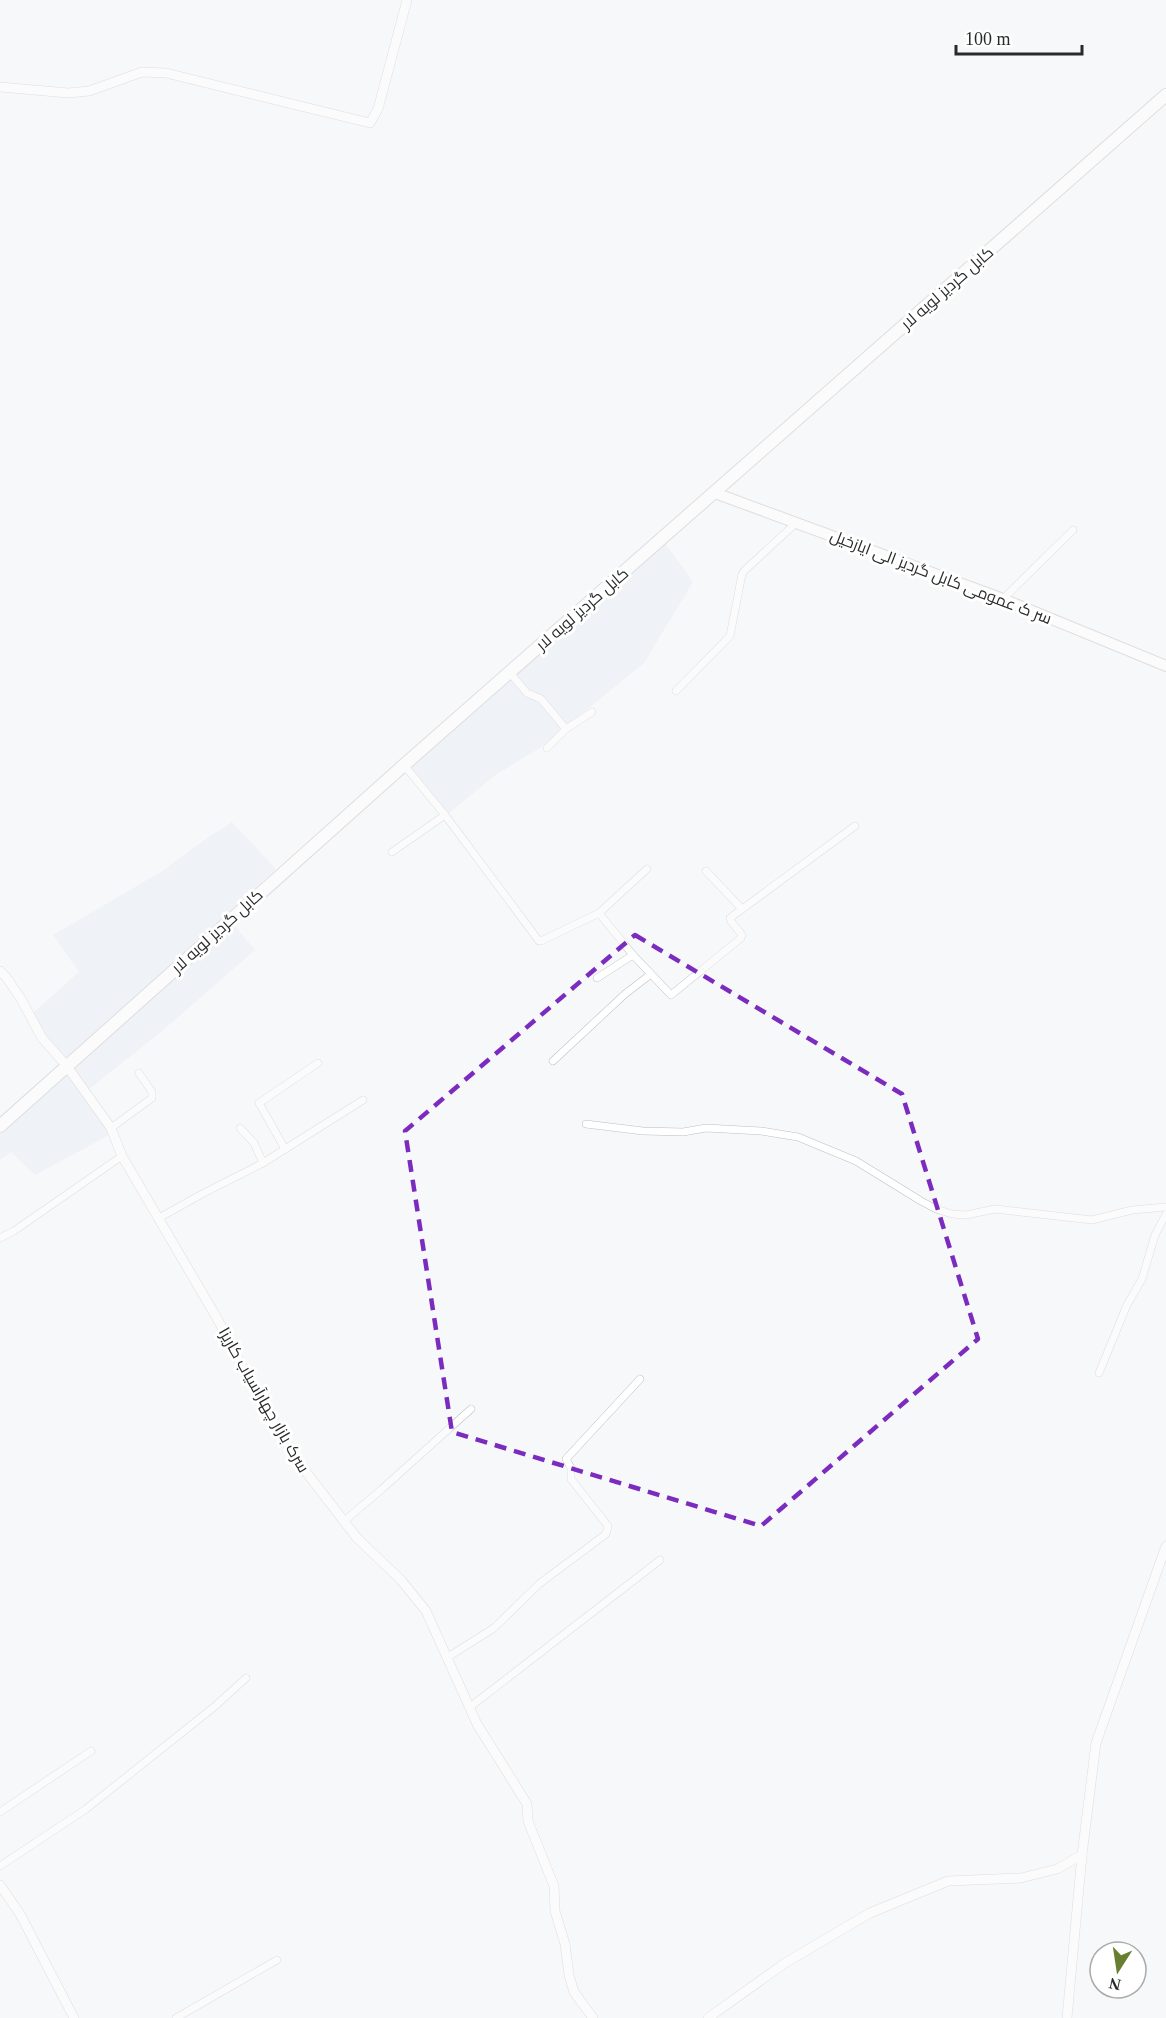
<svg xmlns="http://www.w3.org/2000/svg" width="1166" height="2018" font-family="'Times New Roman',Cairo,serif">
  <rect width="100%" height="100%" fill="#f7f8fa"/>
  <g fill="#e4eaf1">
    <polygon points="665,543 693,582 644,663 541,747 494,776 448,814 403,770"/>
    <polygon points="232,822 276,869 60,1063 27,1018 79,972 53,935 161,872 203,841"/>
    <polygon points="232,923 255,950 162,1031 89,1089 111,1134 35,1175 11,1152 0,1160 0,1127"/>
  </g>
  <g fill="none" stroke-linecap="round" stroke-linejoin="round">
    <defs>
      <g id="minor">
        <polyline points="1003,599 1073,530"/>
        <polyline points="510,673 527,693 541,699 566,729"/>
        <polyline points="676,691 730,636 742,574 745,570 796,523"/>
        <polyline points="547,748 566,729 592,712"/>
        <polyline points="404,765 445,815 539,941 541,941 599,913 647,869"/>
        <polyline points="392,852 445,815"/>
        <polyline points="706,871 742,909"/>
        <polyline points="599,913 633,955 671,995 741,938 742,935 731,921 730,918 855,826"/>
        <polyline points="597,978 633,955"/>
        <polyline points="553,1061 625,994 651,974"/>
        <polyline points="586,1124 643,1131 683,1132 706,1128 761,1131 798,1137 856,1161 921,1201 936,1209 952,1214 966,1215 995,1209 1092,1220 1132,1210 1166,1207"/>
        <polyline points="111,1128 152,1098 152,1092 139,1073"/>
        <polyline points="240,1128 254,1143 263,1163"/>
        <polyline points="285,1149 259,1103 318,1063"/>
        <polyline points="159,1218 202,1194 263,1163 363,1100"/>
        <polyline points="0,1238 14,1231 122,1156"/>
        <polyline points="1099,1373 1127,1305 1142,1279 1155,1235 1166,1214"/>
        <polyline points="343,1522 382,1489 471,1409"/>
        <polyline points="448,1657 494,1628 539,1584 606,1534 608,1526 571,1479 571,1468 566,1459 640,1379"/>
        <polyline points="470,1707 660,1560"/>
        <polyline points="0,1812 91,1751"/>
        <polyline points="0,1866 86,1809 214,1707 246,1678"/>
        <polyline points="176,2018 277,1960"/>
      </g>
      <g id="tertiary">
        <polyline points="0,87 68,93 89,91 142,72 166,73 370,123 378,109 407,0"/>
        <polyline points="0,971 6,977 21,999 42,1038 66,1065 111,1128 122,1156 218,1320 242,1366 296,1459 357,1538 401,1580 426,1611 477,1724 527,1804 528,1821 554,1886 555,1911 565,1944 569,1975 574,1992 593,2018"/>
        <polyline points="0,1885 20,1914 74,2018"/>
        <polyline points="708,2018 785,1963 870,1913 948,1881 1021,1878 1057,1869 1082,1855"/>
        <polyline points="1067,2018 1082,1855 1096,1743 1166,1546"/>
      </g>
      <polyline id="secondary" points="715,493 1003,599 1166,666"/>
      <polyline id="trunk" points="0,1126 404,765 1166,95"/>
    </defs>
    <use href="#minor" stroke="#bebfc0" stroke-width="8"/>
    <use href="#tertiary" stroke="#bebfc0" stroke-width="10"/>
    <use href="#secondary" stroke="#bebfc0" stroke-width="12"/>
    <use href="#trunk" stroke="#bebfc0" stroke-width="14"/>
    <use href="#minor" stroke="#fff" stroke-width="7"/>
    <use href="#tertiary" stroke="#fff" stroke-width="9"/>
    <use href="#secondary" stroke="#fff" stroke-width="10"/>
    <use href="#trunk" stroke="#fff" stroke-width="12"/>
  </g>
  <path d="M0 0H1166V2018H0ZM635 935 902 1094 978 1339 761 1526 452 1432 405 1131Z" fill="#f7f8fa" fill-opacity=".55" fill-rule="evenodd"/>
  <path fill="none" stroke="#7b2cbf" stroke-width="4.5" stroke-dasharray="12 8" stroke-linejoin="round" d="M635 935 902 1094 978 1339 761 1526 452 1432 405 1131Z"/>
  <g text-anchor="middle" dominant-baseline="central" stroke-width="6" stroke-linejoin="round" paint-order="stroke">
    <g font-size="16" fill="#292a2a" stroke="#fff">
      <text transform="translate(947 288) rotate(-41)">کابل گردیز لویه لار</text>
      <text transform="translate(941 577) rotate(21)">سر ک عمومی کابل گردیز الی ایازخیل</text>
      <text transform="translate(582 609) rotate(-41)">کابل گردیز لویه لار</text>
      <text transform="translate(217 931) rotate(-42)">کابل گردیز لویه لار</text>
      <text transform="translate(264 1400) rotate(60)">سرک بازار چهارآسیاب کاریزا</text>
    </g>
  </g>
  <g transform="translate(1118 1970) rotate(192)"><circle r="28" fill="#ffffff" stroke="#a9aaaa" stroke-width="1.5"/>
  <path d="M0-4.5L10 22L0 15L-10 22Z" fill="#687f31"/>
  <text y="-9" font-size="16" font-weight="bold" text-anchor="middle" fill="#292a2a">N</text>
  </g>
  <path d="M956 45v9h126v-9" fill="none" stroke="#292a2a" stroke-width="3"/>
  <text x="965" y="45" font-size="18" fill="#292a2a" stroke="#ffffff" stroke-width="4.5" paint-order="stroke">100 m</text>
</svg>
